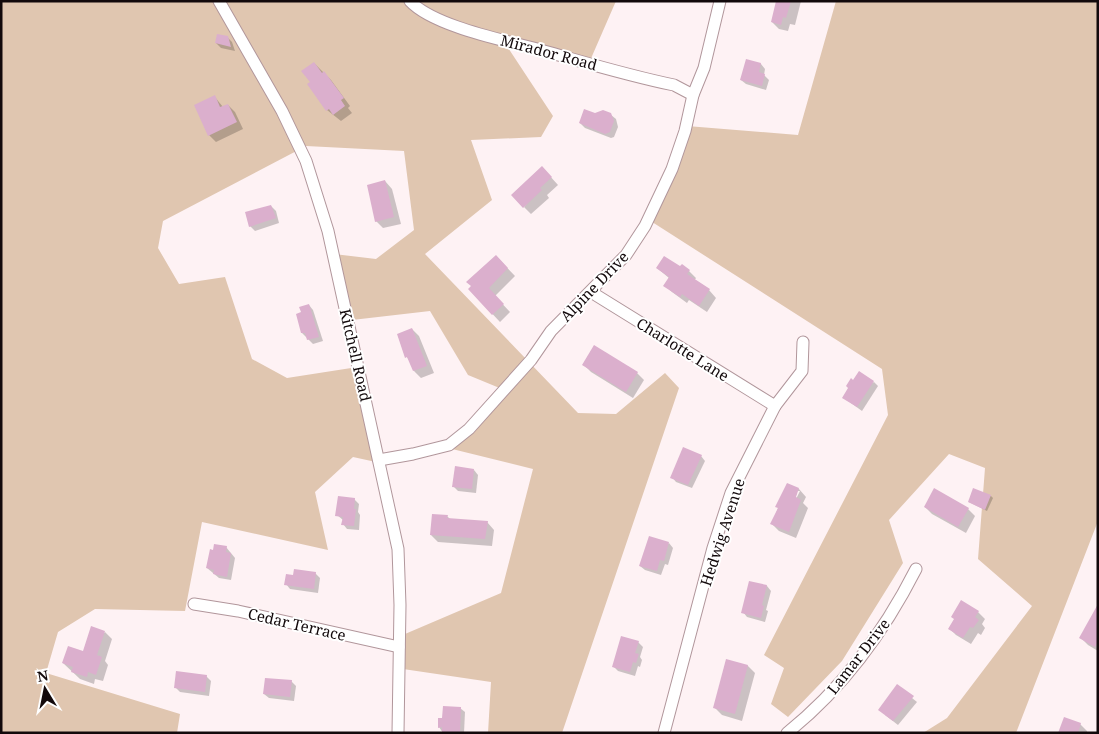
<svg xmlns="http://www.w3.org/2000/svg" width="1099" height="734" font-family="'Noto Serif',serif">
  <rect width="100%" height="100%" fill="#fef2f4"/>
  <g fill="#e0c6b0">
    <polygon points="1,1 616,1 589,63 499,34 553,116 541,137 471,140 492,200 425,254 578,413 616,414 665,373 679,388 562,733 488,733 491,682 403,669 405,634 501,593 533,469 444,447 502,389 468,375 430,311 352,320 334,254 376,259 414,230 404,151 306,146 163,221 158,248 179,284 225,277 252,359 287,378 364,366 385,464 353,457 315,492 328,550 202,522 185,611 95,609 58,632 46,673 180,714 177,733 1,733"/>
    <polygon points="836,1 1098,1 1098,521 1016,733 923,733 947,718 1032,606 978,559 985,468 949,454 889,520 903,563 842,661 788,717 771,704 784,668 764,655 888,415 882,369 649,220 687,126 798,135"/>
  </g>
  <g fill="#0003" fill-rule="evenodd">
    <polygon points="778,1 801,1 795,25 790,24 788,31 779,29 772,22"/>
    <polygon points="227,37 232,42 235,51 221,48 216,43"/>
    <polygon points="747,60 761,64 765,69 764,75 769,80 766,90 746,84 741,80"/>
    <polygon points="314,63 331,80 350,106 348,108 352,113 341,121 327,110 311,82"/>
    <polygon points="214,96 223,107 228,105 235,112 243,129 216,142 209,135"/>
    <polygon points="595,115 611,115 616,119 618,127 614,137 611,138 585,128 580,123"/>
    <polygon points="549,175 558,185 547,195 549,198 531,214 524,207"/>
    <polygon points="385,181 392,189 401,224 383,228 376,221"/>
    <polygon points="271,206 276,211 279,223 255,231 250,226"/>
    <polygon points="496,256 515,276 495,296 510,312 500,322 469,289"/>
    <polygon points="657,268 681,268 689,271 696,278 694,281 709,290 716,298 707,312 689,300 687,303 672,292 665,285 669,278"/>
    <polygon points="309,305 313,310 323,341 313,344 302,333 302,313"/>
    <polygon points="412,329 419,336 434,373 421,378 414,371 410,361 407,357"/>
    <polygon points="584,365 637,373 644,380 633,398 591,372"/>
    <polygon points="874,382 878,386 862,411 844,398"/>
    <polygon points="701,456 705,461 692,488 676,482 672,477"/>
    <polygon points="474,470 478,475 476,493 458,491 453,486"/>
    <path d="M787 484 799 489 806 497 803 503 808 508 796 538 779 531 772 524ZM797 491H800L794 503Z"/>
    <polygon points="991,496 993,498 987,511 969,502"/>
    <polygon points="354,499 359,504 358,512 360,515 359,530 347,529 343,524 343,520 337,515"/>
    <polygon points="925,507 968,509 975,516 966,533 932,514"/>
    <polygon points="447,516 451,520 487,522 494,530 492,546 438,542 431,535"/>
    <polygon points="669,543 673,548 668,565 665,564 661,575 645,570 640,566"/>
    <polygon points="226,547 235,558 231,580 219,578 207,568 214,551"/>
    <polygon points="315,573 320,578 318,593 290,589 286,584 294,576"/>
    <polygon points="750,582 767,586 771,591 766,610 768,611 765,622 747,617 743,612"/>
    <polygon points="1098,606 1098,651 1088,645 1081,638"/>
    <polygon points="978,612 985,619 982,624 985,628 981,635 978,633 971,644 956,635 949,628"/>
    <polygon points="105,632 112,639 105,661 108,665 103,681 95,679 94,684 80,679 63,663 84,652"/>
    <polygon points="638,642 643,647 640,657 642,660 640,667 638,666 635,676 618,671 614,667"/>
    <polygon points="727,661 748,666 755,673 742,721 722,715 715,708"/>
    <polygon points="206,676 211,681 209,696 180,692 175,687"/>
    <polygon points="291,681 296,686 294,701 269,698 264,694"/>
    <polygon points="897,686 917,702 898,725 885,715"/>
    <polygon points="460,708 465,712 464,733 443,733 439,727 444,719"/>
    <polygon points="1080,724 1087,731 1087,733 1060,733"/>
  </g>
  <g fill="#dbafcd">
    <polygon points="776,1 791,1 786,18 783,17 781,25 771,22"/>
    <polygon points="217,34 228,36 231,47 215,43"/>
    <polygon points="746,59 761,63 759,72 765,74 762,86 740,80"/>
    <polygon points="314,62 322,73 324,71 344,98 341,100 345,106 333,115 329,109 326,111 307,84 310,82 301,71"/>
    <polygon points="215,95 220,107 228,104 237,122 208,136 194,105"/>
    <polygon points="584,109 595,113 603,110 611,113 614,121 610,132 605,134 579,123"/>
    <polygon points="542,166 552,177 540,188 542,190 523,208 511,195"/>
    <polygon points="385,180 394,217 375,222 367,185"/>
    <polygon points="271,205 276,218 249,227 245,212"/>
    <polygon points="496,255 508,268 489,288 504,304 492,315 468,289 471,286 466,282"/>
    <polygon points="664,256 680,266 682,264 690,270 687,274 710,289 699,306 682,294 680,297 663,286 669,277 656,268"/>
    <polygon points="309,304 319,337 307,340 305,333 301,333 296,314 301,312 299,307"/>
    <polygon points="412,328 427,366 413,371 407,357 405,358 397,334"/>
    <polygon points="594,345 638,372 626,392 582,365"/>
    <polygon points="859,371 874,381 857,407 842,398 848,388 846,386 851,378 853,380"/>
    <polygon points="683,447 702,455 688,485 670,478"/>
    <polygon points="455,466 474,469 472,489 452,487"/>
    <polygon points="787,483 799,488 796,497 801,500 789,532 770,524 778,508 775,507"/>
    <polygon points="934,488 969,508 958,527 924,507"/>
    <polygon points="973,488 991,495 985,510 968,502"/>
    <polygon points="338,496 355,498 354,509 356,509 354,526 341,525 343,517 335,516"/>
    <polygon points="432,514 448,515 447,518 488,521 485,539 430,535"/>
    <polygon points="649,536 669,542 664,561 660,560 657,571 639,566"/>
    <polygon points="214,544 227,546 226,552 231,553 227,577 213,574 214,570 206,568 210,549 213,550"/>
    <polygon points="294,569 316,572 314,589 284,585 286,574 293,575"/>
    <polygon points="749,581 767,585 762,605 764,606 761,618 741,613"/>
    <polygon points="961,600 979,611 975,617 979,620 973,628 970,627 963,638 948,629 954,619 951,617"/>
    <polygon points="1098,604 1098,641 1095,647 1079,638"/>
    <polygon points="91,626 105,631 97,655 102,657 96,675 88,672 87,677 71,672 73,667 62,663 68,646 83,651"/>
    <polygon points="621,636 639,641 635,653 639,654 636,663 633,662 630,672 612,667"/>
    <polygon points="726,659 748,665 735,714 713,708"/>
    <polygon points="176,671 207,675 205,692 174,688"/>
    <polygon points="265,678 292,680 290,697 263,694"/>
    <polygon points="897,684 914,696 893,721 878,710"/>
    <polygon points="443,706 461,707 460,733 442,733 442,727 438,728 438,718 442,718"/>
    <polygon points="1064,717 1081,723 1078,733 1058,733"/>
  </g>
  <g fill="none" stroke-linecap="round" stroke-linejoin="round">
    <defs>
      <g id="street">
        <polyline points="219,1 282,111 306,161 328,231 398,549 400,605 398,733"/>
        <path d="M410 1C434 27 509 41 544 51 587 63 630 76 674 85L693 95"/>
        <polyline points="591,292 775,406"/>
        <polyline points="379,460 413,454 449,445 469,429 531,360 551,331 626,255 645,226 672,169 685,131 693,95 704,68 720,1"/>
        <polyline points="194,604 238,611 399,647"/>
        <polyline points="664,733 713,548 731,493 775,406 802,371 803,342"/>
        <path d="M787 733C842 689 884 632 916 569"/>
      </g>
    </defs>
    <use href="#street" stroke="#b1969b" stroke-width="13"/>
    <use href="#street" stroke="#fff" stroke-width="11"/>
  </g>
  <g text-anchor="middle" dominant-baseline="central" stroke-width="4" stroke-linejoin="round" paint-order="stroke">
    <g font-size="15" fill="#12090b" stroke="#fff">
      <text transform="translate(549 52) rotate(15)">Mirador Road</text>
      <text transform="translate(594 286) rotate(-46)">Alpine Drive</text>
      <text transform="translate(683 349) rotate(32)">Charlotte Lane</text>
      <text transform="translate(356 355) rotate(77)">Kitchell Road</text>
      <text transform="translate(722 532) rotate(-72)">Hedwig Avenue</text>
      <text transform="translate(297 624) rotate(13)">Cedar Terrace</text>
      <text transform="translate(858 656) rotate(-52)">Lamar Drive</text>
    </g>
  </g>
  <rect width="1099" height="734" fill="none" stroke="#12090b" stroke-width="5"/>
  <g transform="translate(45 689) rotate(350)" stroke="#ffffff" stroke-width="4" paint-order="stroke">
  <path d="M0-4L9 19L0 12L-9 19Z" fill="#12090b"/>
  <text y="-8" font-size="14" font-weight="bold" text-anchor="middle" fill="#12090b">N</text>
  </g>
</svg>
